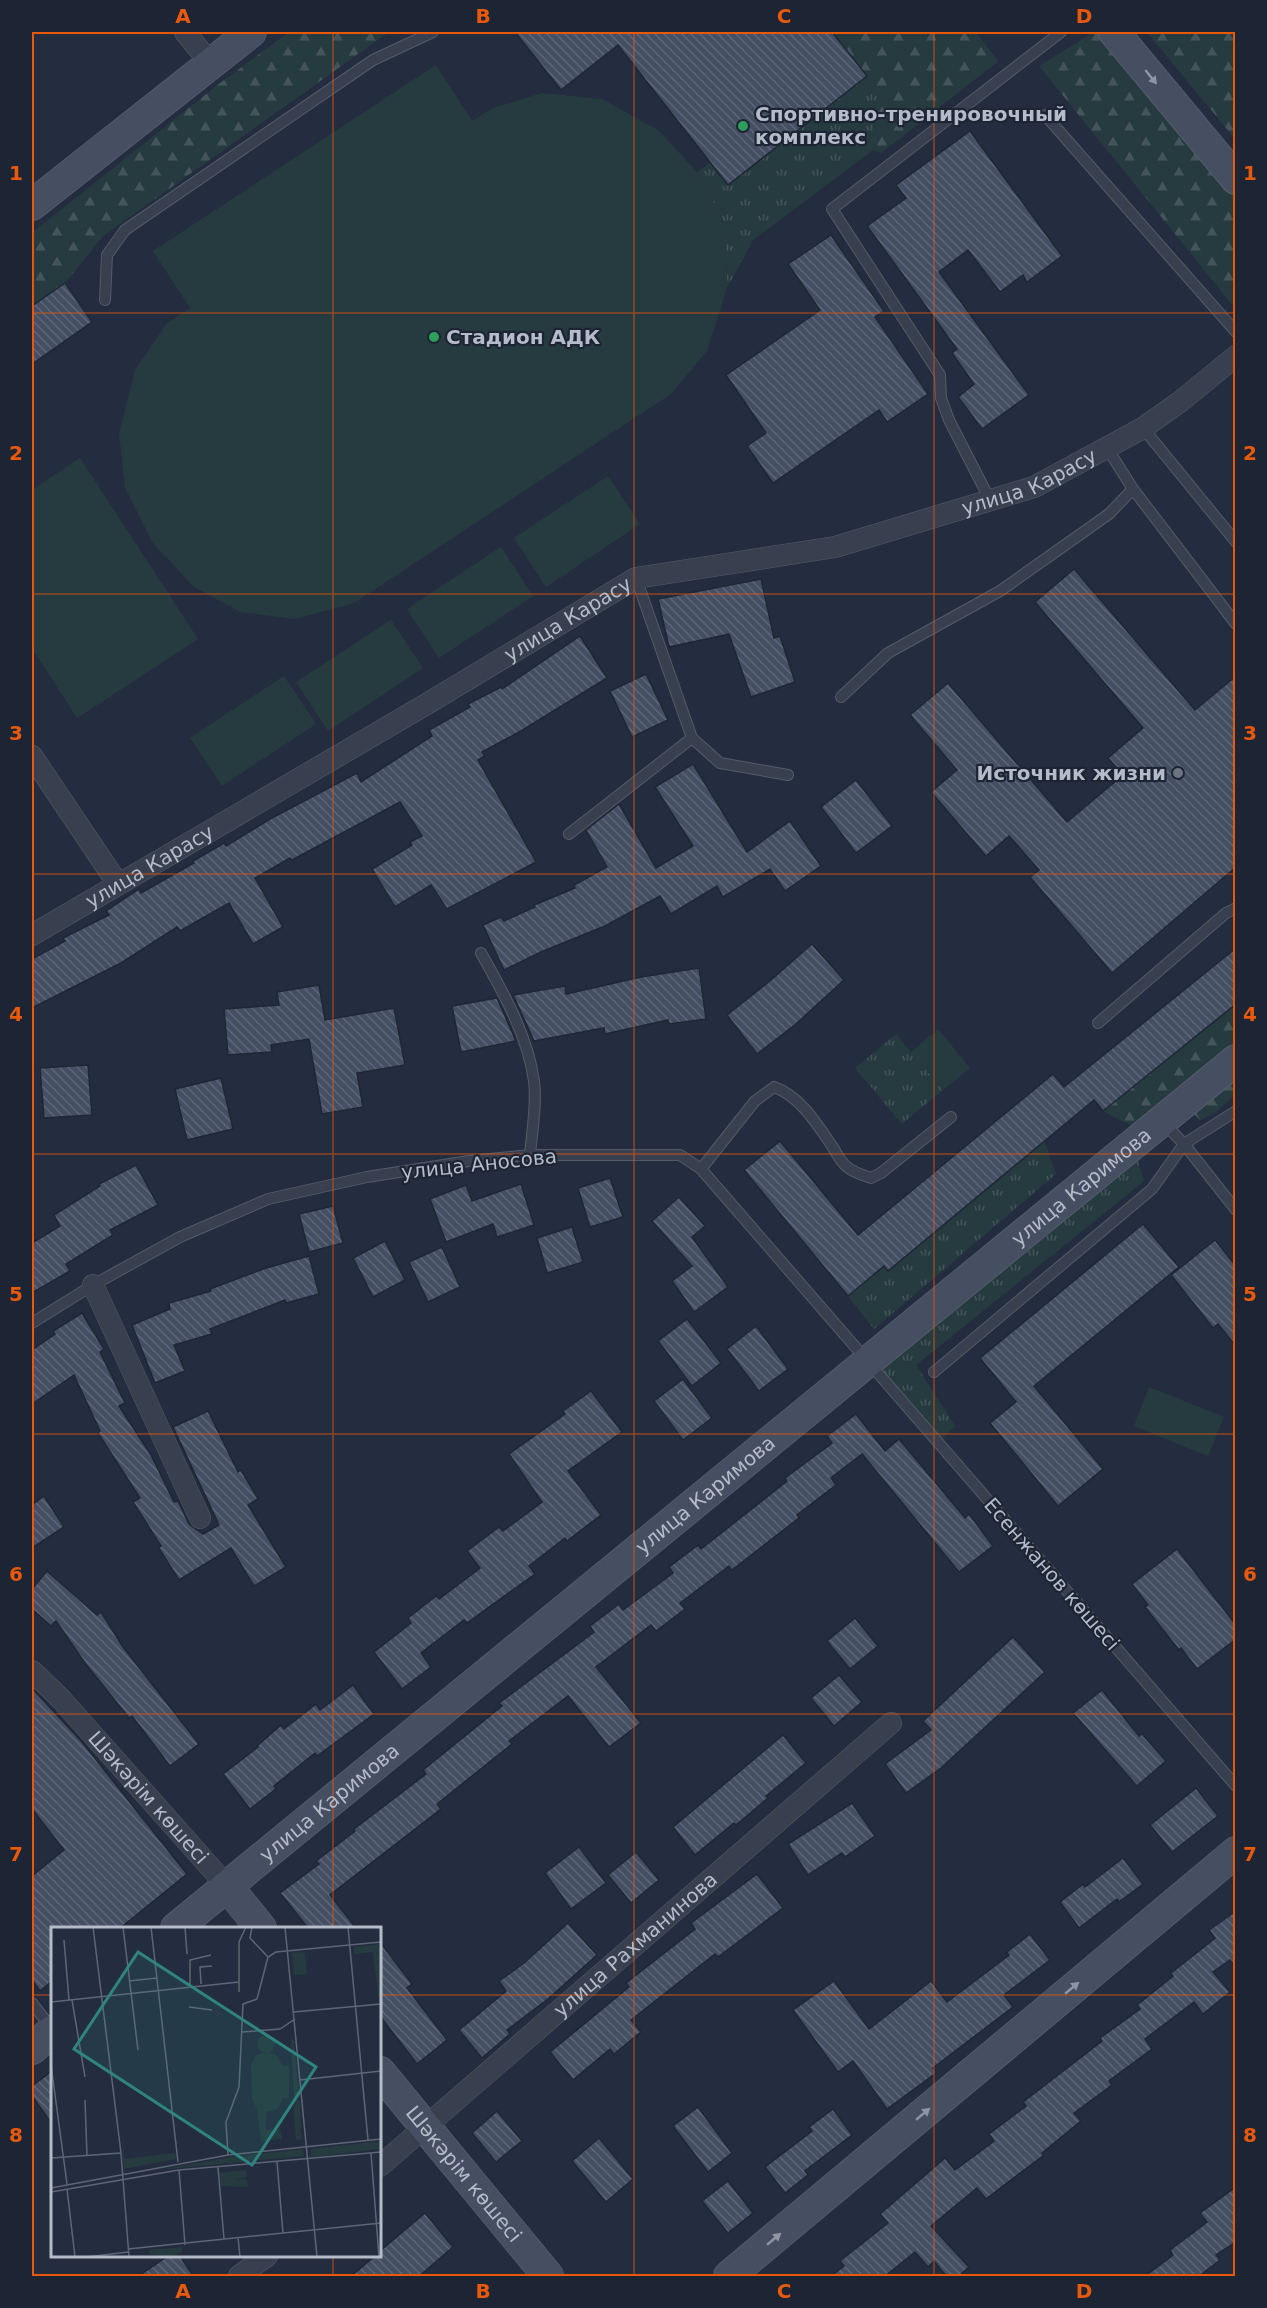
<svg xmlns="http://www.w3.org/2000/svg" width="1267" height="2308" font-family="'DejaVu Sans',sans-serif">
  <defs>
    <pattern id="grass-tufts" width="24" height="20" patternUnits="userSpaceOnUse" patternTransform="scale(1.5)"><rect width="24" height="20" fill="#263b40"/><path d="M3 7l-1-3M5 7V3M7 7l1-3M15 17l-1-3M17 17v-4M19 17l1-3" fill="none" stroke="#43555a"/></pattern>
    <pattern id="forest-firs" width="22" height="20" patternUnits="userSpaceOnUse" patternTransform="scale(1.5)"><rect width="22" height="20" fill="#263b40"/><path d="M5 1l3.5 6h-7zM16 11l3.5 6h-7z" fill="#43555a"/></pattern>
    <pattern id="building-back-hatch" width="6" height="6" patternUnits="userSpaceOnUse" patternTransform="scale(1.5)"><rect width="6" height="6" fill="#454f63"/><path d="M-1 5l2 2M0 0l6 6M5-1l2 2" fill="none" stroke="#5d6678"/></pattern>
  </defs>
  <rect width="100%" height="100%" fill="#242d3f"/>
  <g fill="url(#grass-tufts)">
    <polygon points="832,32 975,32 998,61 881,153 873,150 753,240 727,288 725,225 697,172 710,163 729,185 867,77"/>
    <polygon points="896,1034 943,1090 902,1124 855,1068"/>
    <polygon points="1044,1141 1056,1174 874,1329 848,1296 884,1266 888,1271"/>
    <polygon points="1133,1144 1144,1181 916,1365 955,1426 938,1443 868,1361"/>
  </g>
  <g fill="url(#forest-firs)">
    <polygon points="289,32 389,32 103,236 65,283 32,306 32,233 220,83"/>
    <polygon points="832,32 975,32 998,61 881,153 873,150 873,115 883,100 883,92 867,76"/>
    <polygon points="1094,32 1101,32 1235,190 1235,308 1039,66"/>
    <polygon points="1147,32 1235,32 1235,139"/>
    <polygon points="1235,1004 1235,1095 1213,1114 1200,1120 1183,1103 1146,1133 1103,1111"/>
  </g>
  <g fill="#263b40">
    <polygon points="436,65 472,121 493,108 542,93 602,99 658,130 697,172 725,225 727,288 707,351 671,394 354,603 295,619 240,612 193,586 153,543 125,487 119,434 135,370 167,323 190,308 153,251"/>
    <polygon points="80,458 198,639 77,718 32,648 32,490"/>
    <polygon points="608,476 640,524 546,587 514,538"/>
    <polygon points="501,547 533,596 439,658 407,609"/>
    <polygon points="391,620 423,668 328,731 296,682"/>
    <polygon points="284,676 316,724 222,786 190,738"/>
    <polygon points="938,1029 970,1068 943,1090 911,1052"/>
    <polygon points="1149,1387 1224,1417 1208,1456 1134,1426"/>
  </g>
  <g fill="url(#building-back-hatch)" stroke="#1f2736" stroke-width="1.5">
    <polygon points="515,32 832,32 867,76 728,185 618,45 561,90"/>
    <polygon points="970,131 1062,256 1027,282 1023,275 1000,292 968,250 939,272 1029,395 982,429 958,397 974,384 952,353 957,349 867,226 906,198 896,185"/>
    <polygon points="831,235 884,311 875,317 928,394 887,422 879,410 773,483 747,446 766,433 726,375 820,310 788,264"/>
    <polygon points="65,283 92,322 32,364 32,306"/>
    <polygon points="1074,569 1195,710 1236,676 1236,867 1112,973 1030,877 1039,870 1009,836 986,856 931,792 957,770 910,715 948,683 1067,822 1123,775 1108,758 1143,728 1035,602"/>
    <polygon points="761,579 774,638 780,636 795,682 751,697 729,634 669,647 658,599"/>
    <polygon points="580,636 607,678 521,731 482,752 485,756 478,760 536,862 447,909 431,885 395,907 372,869 412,845 410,842 422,836 400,802 292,860 290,858 255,878 283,927 253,944 229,903 180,931 177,927 121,963 32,1008 32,959 65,941 63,938 109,915 106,911 139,889 141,893 194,863 193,861 224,843 226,846 270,819 357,773 361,782 432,736 429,730 470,707 468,704 501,687 502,689"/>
    <polygon points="646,674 668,720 632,737 610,691"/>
    <polygon points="693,764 747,852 790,821 821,866 785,891 770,869 723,897 717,886 671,914 660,896 605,926 541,952 504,970 483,925 501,917 504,921 535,907 534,905 575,888 574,885 607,867 586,830 619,804 656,868 693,846 655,787"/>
    <polygon points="856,780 892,826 856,853 821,807"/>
    <polygon points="812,944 844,980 796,1024 757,1054 727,1015 771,980"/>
    <polygon points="1236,948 1236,1004 1103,1111 1094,1100 888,1271 884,1266 848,1296 744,1170 780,1141 858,1235 1053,1074 1064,1087"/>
    <polygon points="699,968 706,1019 669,1024 668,1020 605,1034 604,1028 534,1041 513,995 565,986 566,994 641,977"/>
    <polygon points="319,985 325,1020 394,1008 405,1065 357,1073 363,1107 322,1114 309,1039 271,1045 272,1052 228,1055 224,1009 279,1005 277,992"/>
    <polygon points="497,998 516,1041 461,1052 452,1006"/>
    <polygon points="88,1065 92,1115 44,1118 40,1068"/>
    <polygon points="221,1078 233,1129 187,1140 175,1089"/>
    <polygon points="136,1165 158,1205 110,1230 113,1235 66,1264 70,1271 32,1293 32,1243 60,1226 54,1215 100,1186 99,1184"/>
    <polygon points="610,1178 623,1217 590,1227 578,1188"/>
    <polygon points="521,1184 534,1225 497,1237 493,1224 446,1242 430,1199 466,1185 472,1201"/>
    <polygon points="679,1197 705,1226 692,1237 728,1287 694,1312 672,1281 692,1266 652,1221"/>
    <polygon points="333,1206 343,1243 309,1252 299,1214"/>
    <polygon points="1143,1224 1179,1267 1034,1386 1103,1469 1058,1506 990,1423 1016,1402 980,1358"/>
    <polygon points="572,1227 583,1262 547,1273 537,1238"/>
    <polygon points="1215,1240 1236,1266 1236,1346 1218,1324 1213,1328 1171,1275"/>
    <polygon points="385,1241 405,1280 373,1297 353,1258"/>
    <polygon points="442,1247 460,1287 428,1302 409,1262"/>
    <polygon points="309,1256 319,1294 286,1303 285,1300 210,1329 212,1334 174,1345 185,1371 155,1383 132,1325 170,1309 169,1303 211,1291 210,1289 266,1268"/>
    <polygon points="82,1313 104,1349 100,1352 125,1403 119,1406 151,1455 174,1502 178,1501 189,1524 203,1534 219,1525 173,1427 208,1411 238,1472 241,1470 258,1499 248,1505 286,1567 254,1586 231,1548 179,1580 158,1547 161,1546 133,1502 140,1498 98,1433 100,1431 74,1375 32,1404 32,1350 55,1334 53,1331"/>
    <polygon points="687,1319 721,1363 692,1386 658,1341"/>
    <polygon points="756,1326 788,1369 759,1391 727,1349"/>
    <polygon points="683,1379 712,1418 683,1440 654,1401"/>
    <polygon points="591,1391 622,1432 568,1471 601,1515 567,1541 565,1538 529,1566 535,1574 467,1623 464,1620 421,1653 431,1667 402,1689 374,1652 411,1623 408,1618 436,1596 439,1599 480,1568 467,1551 499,1527 503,1531 542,1502 509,1454 565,1414 563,1411"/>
    <polygon points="856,1414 885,1451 899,1439 965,1518 969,1514 993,1546 959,1572 862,1454 831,1478 836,1485 797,1515 799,1518 732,1570 729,1566 680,1603 685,1609 656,1631 651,1625 596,1667 641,1723 609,1747 568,1696 509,1741 512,1744 437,1804 441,1809 330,1895 356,1928 308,1928 280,1893 319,1864 316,1861 355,1831 354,1829 426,1774 423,1770 502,1706 499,1703 594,1632 590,1626 619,1604 623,1610 673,1573 669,1567 698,1545 701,1549 787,1481 785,1478 832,1443 827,1436"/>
    <polygon points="44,1496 64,1527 32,1548 32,1505"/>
    <polygon points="1177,1549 1236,1625 1236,1639 1197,1669 1181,1648 1179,1650 1145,1607 1148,1605 1132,1584"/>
    <polygon points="47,1571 97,1615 101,1612 123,1647 199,1744 170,1766 132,1716 129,1718 85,1663 56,1621 51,1626 32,1609 32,1589"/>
    <polygon points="855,1618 878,1646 850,1669 827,1641"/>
    <polygon points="1013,1637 1045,1672 941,1768 906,1793 885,1764 931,1730 923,1721"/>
    <polygon points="839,1675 862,1702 834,1726 811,1698"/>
    <polygon points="353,1685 374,1714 317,1756 315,1753 274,1786 276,1789 250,1809 223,1774 258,1747 257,1746 281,1725 284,1729 316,1704 320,1710"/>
    <polygon points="32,1688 82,1742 187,1874 119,1929 52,1929 52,1981 40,1991 32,1980 32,1876 64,1850 32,1809"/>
    <polygon points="1102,1690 1139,1736 1142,1734 1166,1761 1137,1786 1073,1713"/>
    <polygon points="783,1735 806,1763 766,1796 768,1798 736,1825 734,1823 695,1855 673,1827"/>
    <polygon points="1196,1788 1218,1816 1172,1852 1150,1825"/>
    <polygon points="852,1803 875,1836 845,1857 842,1853 808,1875 788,1844"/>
    <polygon points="579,1847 606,1883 571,1909 545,1873"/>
    <polygon points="636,1852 659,1880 631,1903 608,1875"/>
    <polygon points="1123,1858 1143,1884 1119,1902 1117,1899 1079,1928 1060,1902 1083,1884 1085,1887"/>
    <polygon points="757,1874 783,1908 718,1957 715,1954 631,2020 641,2032 614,2054 610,2049 573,2080 550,2052 629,1987 626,1983 695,1929 691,1923"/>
    <polygon points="1236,1911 1236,1967 1230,1960 1213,1972 1230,1992 1203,2014 1194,2002 1145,2039 1152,2049 1109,2081 1112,2085 1074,2113 1081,2121 1042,2153 1044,2155 986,2199 977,2188 931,2226 969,2267 958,2277 947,2277 934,2261 928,2267 915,2252 884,2277 830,2277 844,2266 840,2261 888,2223 880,2214 945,2158 955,2170 994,2141 989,2134 1026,2106 1023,2102 1102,2041 1100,2038 1140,2009 1137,2005 1173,1976 1171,1973 1215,1938 1209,1930"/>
    <polygon points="568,1923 597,1955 548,1999 507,2030 510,2034 482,2058 459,2030 506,1991 499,1981 524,1963"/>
    <polygon points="1030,1934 1050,1960 1004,1995 1013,2007 933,2068 936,2073 887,2109 853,2061 838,2072 793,2010 834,1981 869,2029 931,1981 947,2002 1009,1955 1007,1952"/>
    <polygon points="380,1942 412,1984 407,1988 447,2040 417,2064 380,2016"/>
    <polygon points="52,2071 52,2124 32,2096 32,2086"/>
    <polygon points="698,2107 732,2153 708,2172 673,2126"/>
    <polygon points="833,2109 852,2135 805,2171 808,2175 785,2193 765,2167 812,2131 809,2127"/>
    <polygon points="497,2111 522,2141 496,2162 472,2133"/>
    <polygon points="599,2138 633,2179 606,2202 572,2161"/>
    <polygon points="728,2181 753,2213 728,2233 702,2201"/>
    <polygon points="1236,2187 1236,2242 1216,2255 1220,2260 1198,2277 1144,2277 1173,2255 1170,2250 1207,2222 1200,2213"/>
    <polygon points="425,2213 453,2247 418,2277 350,2277 375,2256 380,2256 380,2251"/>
    <polygon points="168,2256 180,2256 194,2277 137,2277"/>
  </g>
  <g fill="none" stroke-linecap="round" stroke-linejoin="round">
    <defs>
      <g id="lane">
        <polyline points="1045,115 1236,332"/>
        <polyline points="105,300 107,255 125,230 373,60 433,32"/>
        <polyline points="1143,428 1236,542"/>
        <polyline points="1107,448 1133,489 1236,624"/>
        <polyline points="990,500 949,420 941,398 940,375 832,209 1061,32"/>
        <polyline points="636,578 692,738 720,763 788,775"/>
        <polyline points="841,697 888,653 1000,591 1109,514 1133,489"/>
        <polyline points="569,834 692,738"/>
        <path d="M481 953C503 992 528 1036 534 1081 537 1104 532 1131 530 1155"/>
        <polyline points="1098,1023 1226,913 1236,908"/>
        <polyline points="1164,1123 1184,1144 1236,1111"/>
        <path d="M701 1169 755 1101 774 1087C800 1096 817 1124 832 1146 836 1152 840 1161 846 1166 852 1172 862 1175 871 1178L881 1173 951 1117"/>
        <polyline points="32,1323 93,1285 180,1237 268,1199 367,1177 469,1161 530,1155 680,1155 701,1169 1236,1786"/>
        <polyline points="934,1372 1152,1189 1184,1144 1236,1210"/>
        <polyline points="32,2003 52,2029"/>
      </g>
      <g id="street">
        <polyline points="185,32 211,64"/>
        <polyline points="32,756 118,884"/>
        <path id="s1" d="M32 935 425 705 636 578 835 547 1034 487 1143 428 1181 401 1236 356"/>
        <polyline points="93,1285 200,1518"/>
        <path id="s2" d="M32 1671 61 1699 227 1886"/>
        <path id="s3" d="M380 2166 891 1723"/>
        <polyline points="239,2276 267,2256"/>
      </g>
      <g id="secondary">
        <polyline points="1114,32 1236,179"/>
        <polyline points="32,205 251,32"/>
        <polyline points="227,1886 261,1928"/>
        <path id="s4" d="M176 1928 1236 1060"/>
        <polyline points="32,2049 52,2031"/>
        <path id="s5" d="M380 2072 548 2276"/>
        <polyline points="729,2276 1236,1852"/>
      </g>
    </defs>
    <use href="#lane" stroke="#535b69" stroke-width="12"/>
    <use href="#street" stroke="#535b69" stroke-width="22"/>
    <use href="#secondary" stroke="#535b69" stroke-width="32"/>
    <use href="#lane" stroke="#38404f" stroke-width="10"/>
    <use href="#street" stroke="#38404f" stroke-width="21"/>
    <use href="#secondary" stroke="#464e62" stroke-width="30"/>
  </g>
  <defs><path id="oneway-solid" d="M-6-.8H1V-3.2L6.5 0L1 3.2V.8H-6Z" transform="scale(1.5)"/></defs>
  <g fill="#8e95a5">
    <use href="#oneway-solid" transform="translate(1151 77) rotate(51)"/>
    <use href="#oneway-solid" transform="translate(1072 1988) rotate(-40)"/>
    <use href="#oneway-solid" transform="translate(923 2114) rotate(-40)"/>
    <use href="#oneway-solid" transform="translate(774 2239) rotate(-40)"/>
  </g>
  <path fill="none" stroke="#e8590c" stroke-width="1.5" stroke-opacity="0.55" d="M333 32V1928M634 32V2276M934 32V2276M32 313H1236M32 594H1236M32 874H1236M32 1154H1236M32 1434H1236M32 1714H1236M32 1995H52M380 1995H1236M333 2256V2276"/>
  <g fill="#2e9e5b" stroke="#1d2534" stroke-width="2">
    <circle cx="743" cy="126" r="6"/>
    <circle cx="434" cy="337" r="6"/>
  </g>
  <circle fill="#6b7280" stroke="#1d2534" stroke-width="2" cx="1178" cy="773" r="6"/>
  <g text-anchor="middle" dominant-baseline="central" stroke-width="4.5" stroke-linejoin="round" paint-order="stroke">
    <g font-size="20" font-weight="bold" fill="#b4bbc9" stroke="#1d2534" text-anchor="start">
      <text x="755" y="114">Спортивно-тренировочный<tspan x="755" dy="23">комплекс</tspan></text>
      <text x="446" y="337">Стадион АДК</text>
      <text x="1166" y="773" text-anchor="end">Источник жизни</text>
    </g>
    <g font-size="20" fill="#b4bbc9" stroke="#1d2534">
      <text stroke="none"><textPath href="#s1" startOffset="1108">улица Карасу</textPath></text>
      <text stroke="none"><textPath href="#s1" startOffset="622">улица Карасу</textPath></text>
      <text stroke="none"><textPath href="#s1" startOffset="136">улица Карасу</textPath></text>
      <text transform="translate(479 1164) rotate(-6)">улица Аносова</text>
      <text stroke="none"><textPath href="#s4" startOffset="1170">улица Каримова</textPath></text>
      <text stroke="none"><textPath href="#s4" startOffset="684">улица Каримова</textPath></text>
      <text transform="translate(1052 1574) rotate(49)">Есенжанов көшесі</text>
      <text stroke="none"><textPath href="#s2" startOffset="172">Шәкәрім көшесі</textPath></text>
      <text stroke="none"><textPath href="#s4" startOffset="198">улица Каримова</textPath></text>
      <text stroke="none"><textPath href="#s3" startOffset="338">улица Рахманинова</textPath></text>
      <text stroke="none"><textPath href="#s5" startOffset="132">Шәкәрім көшесі</textPath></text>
    </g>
  </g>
  <g transform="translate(51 1927)">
    <rect width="330" height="330" fill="#242d3f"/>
    <path d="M254 25 256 47 243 48 241 26ZM206 182 216 185 215 203 230 202 231 212 210 214ZM71 207 74 232 124 226 125 232 73 242ZM330 214V222L260 230V222ZM195 243V250L183 253 195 252 197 260 170 259 169 246ZM131 320V325L120 330 98 327V323Z" fill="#263b40"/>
    <path d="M330 17V75H328L322 25 303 27V20ZM240 112 243 114 248 170H243ZM242 173H249L250 212 245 213ZM252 222 253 229 107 243 181 230Z" fill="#263b40"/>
    <path d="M206 117a9 9 0 1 1 18 0a9 9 0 1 1-18 0ZM215 125 225 128 232 139H238V171H232L227 182 216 185 206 182 201 172 200 137 205 128Z" fill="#263b40"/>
    <path fill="none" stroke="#5e6676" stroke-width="1.5" d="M42 0 70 226 78 330M72 0 87 123M100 0 127 235M134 0 136 27M201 0 199 11 217 30M234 0 266 330M297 0 317 213M13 13 18 73M78 54 106 51M150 57 149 40 161 39M139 58V33L160 28M188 65V15L195 0M21 73 34 150M0 75 188 55M138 80 161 83M243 85 330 77M191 105 229 102 244 92M0 138 16 257M249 153 330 144M34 173 36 229M320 226 328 330M177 228 175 195 188 160 192 77 206 72 217 30 225 25 330 15M0 231 70 226M226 235 232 306M167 240 173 312M128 243 134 318M0 261 177 228 330 212M16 262 24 330M0 265 128 243 330 225M187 310 189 330M77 322 330 296M36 330 77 325"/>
    <path fill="#308480" fill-opacity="0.15" stroke="#308480" stroke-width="3" d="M87 25 265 140 201 238 23 122Z"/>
    <rect width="330" height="330" fill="none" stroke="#b4bbc9" stroke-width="3"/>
  </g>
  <rect width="1267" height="2308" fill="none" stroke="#1d2534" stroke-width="66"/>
  <rect x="33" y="33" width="1201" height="2242" fill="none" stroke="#e8590c" stroke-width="2"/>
  <g font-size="20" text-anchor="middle" font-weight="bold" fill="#e8590c">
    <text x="183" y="23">A</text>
    <text x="483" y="23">B</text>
    <text x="784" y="23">C</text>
    <text x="1084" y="23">D</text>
    <text x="16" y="180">1</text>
    <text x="1250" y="180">1</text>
    <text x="16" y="460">2</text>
    <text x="1250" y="460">2</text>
    <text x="16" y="740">3</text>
    <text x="1250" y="740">3</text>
    <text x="16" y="1021">4</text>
    <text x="1250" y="1021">4</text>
    <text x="16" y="1301">5</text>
    <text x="1250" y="1301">5</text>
    <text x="16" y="1581">6</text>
    <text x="1250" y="1581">6</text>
    <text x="16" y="1861">7</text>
    <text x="1250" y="1861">7</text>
    <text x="16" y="2142">8</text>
    <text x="1250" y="2142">8</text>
    <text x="183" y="2298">A</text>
    <text x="483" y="2298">B</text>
    <text x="784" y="2298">C</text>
    <text x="1084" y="2298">D</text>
  </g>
</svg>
